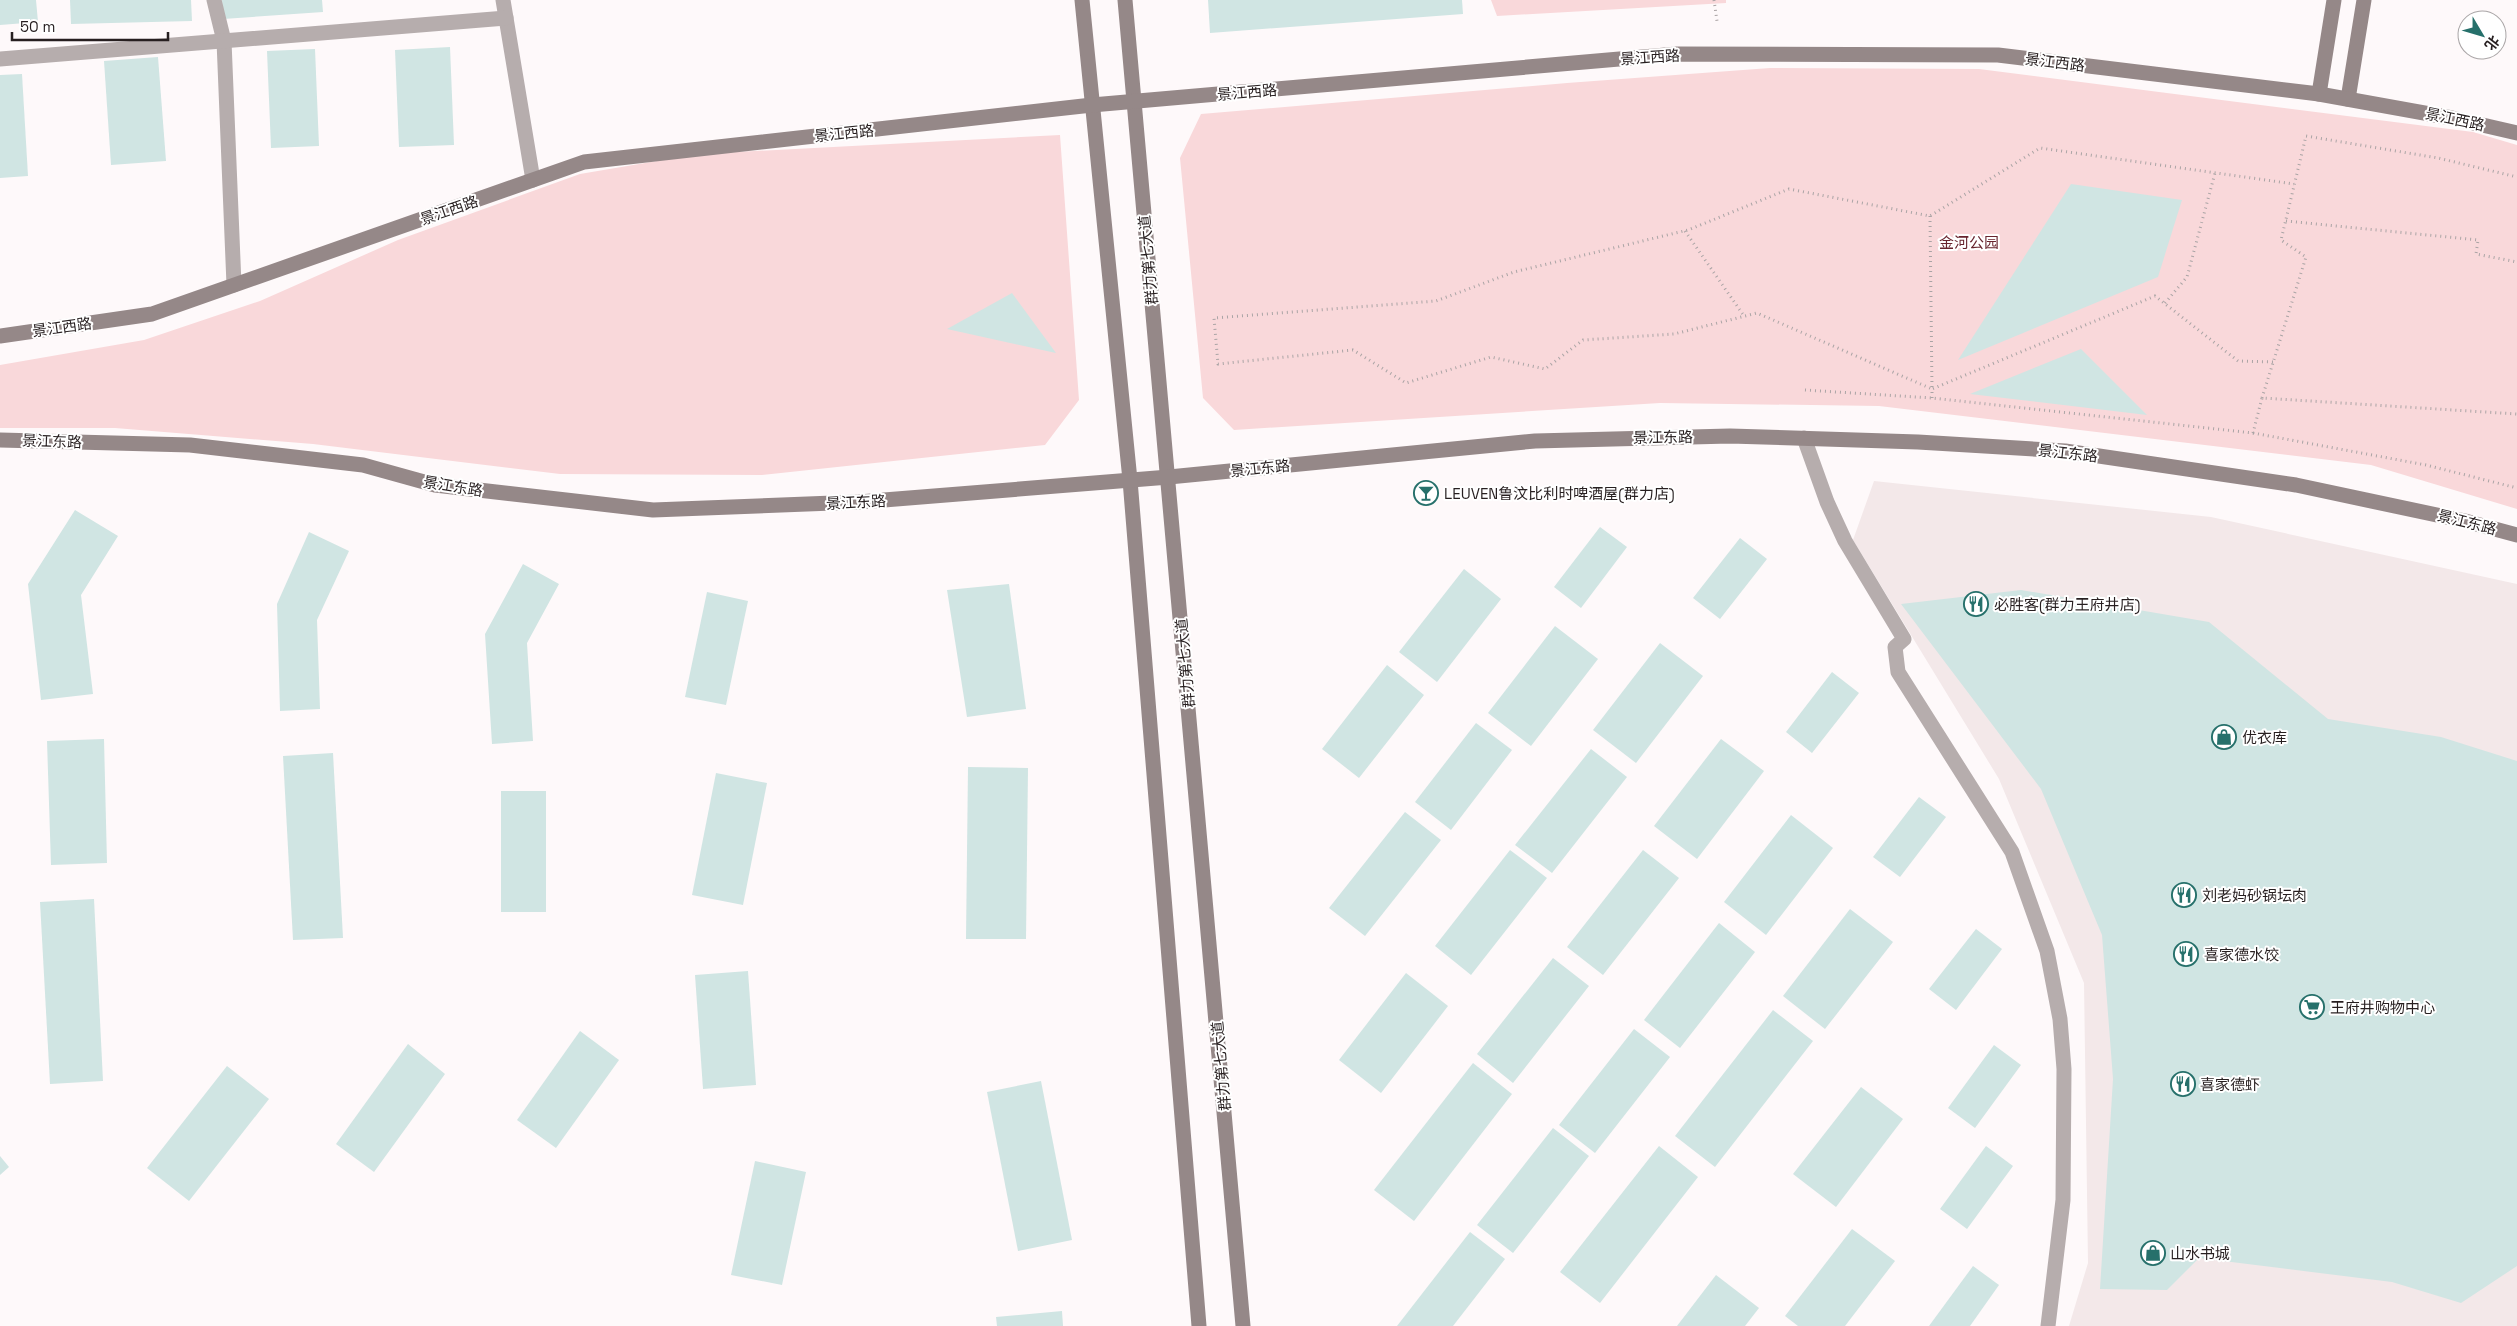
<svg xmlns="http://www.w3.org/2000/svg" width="2517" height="1326" font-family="'Space Grotesk','Noto Sans SC',sans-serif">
  <rect width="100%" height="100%" fill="#fef9fa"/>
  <polygon fill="#f3e8e9" points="1874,481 2211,517 2517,584 2517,1326 2069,1326 2088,1263 2084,983 1999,779 1853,540"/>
  <g fill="#f9d8da">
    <polygon points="1491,0 1726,0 1726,3 1497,16"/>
    <polygon points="1770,68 1979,69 2473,132 2517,145 2517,509 2371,465 1879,406 1660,403 1234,430 1203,398 1180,158 1201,114 1567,83"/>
    <polygon points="1060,135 1079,400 1045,445 762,475 560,474 313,444 115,428 0,428 0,365 144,340 260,301 398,240 580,174 698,154"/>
  </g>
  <g fill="#d0e5e3">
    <polygon points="0,0 36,0 38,22 0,25"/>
    <polygon points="70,0 191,0 192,21 71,24"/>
    <polygon points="222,0 322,0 323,12 223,19"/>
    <polygon points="1208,0 1462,0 1463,14 1210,33"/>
    <polygon points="450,47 454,145 399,147 395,50"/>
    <polygon points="315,49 319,146 271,148 267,51"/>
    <polygon points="158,57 166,161 111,165 104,61"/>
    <polygon points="22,74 28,176 0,178 0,75"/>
    <polygon points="2071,184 2182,200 2158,277 1958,360"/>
    <polygon points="1012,293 1056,353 947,329"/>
    <polygon points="2081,349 2147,415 1970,394"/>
    <polygon points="75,510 118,536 81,595 93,694 41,700 28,584"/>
    <polygon points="1600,527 1627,547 1581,608 1554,587"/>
    <polygon points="309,532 349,551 317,620 320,709 280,711 277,604"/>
    <polygon points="1740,538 1767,559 1720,619 1693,598"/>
    <polygon points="523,564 559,584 527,643 533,741 492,744 485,634"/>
    <polygon points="1464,569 1501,599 1437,682 1399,652"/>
    <polygon points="1009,584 1026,709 967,717 947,590"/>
    <polygon points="2021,590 2209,622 2328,719 2441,737 2517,761 2517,1266 2461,1303 2392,1282 2199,1258 2167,1290 2100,1289 2113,1079 2102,935 2041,789 1901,604"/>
    <polygon points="707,592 748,601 726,705 685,697"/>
    <polygon points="1555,626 1598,659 1531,746 1488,713"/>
    <polygon points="1660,643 1703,676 1636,763 1593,730"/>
    <polygon points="1387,665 1424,695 1359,778 1322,749"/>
    <polygon points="1832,672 1859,693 1812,753 1786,732"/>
    <polygon points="1476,723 1512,750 1451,830 1415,802"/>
    <polygon points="104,739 107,863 51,865 47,741"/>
    <polygon points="1721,739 1764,771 1697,859 1654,826"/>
    <polygon points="1591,749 1627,777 1552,873 1515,845"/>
    <polygon points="333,753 343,938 293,940 283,756"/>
    <polygon points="968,767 1028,768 1026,939 966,939"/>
    <polygon points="716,773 767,783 743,905 692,895"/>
    <rect x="501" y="791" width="45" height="121"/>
    <polygon points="1919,797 1946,817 1900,877 1873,857"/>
    <polygon points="1405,812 1441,840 1365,936 1329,908"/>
    <polygon points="1791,815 1833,848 1766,935 1724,902"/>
    <polygon points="1510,850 1547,878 1471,975 1435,946"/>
    <polygon points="1643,850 1679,878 1603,975 1567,947"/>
    <polygon points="94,899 103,1081 50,1084 40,902"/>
    <polygon points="1850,909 1893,942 1825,1029 1783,996"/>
    <polygon points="1719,923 1755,952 1680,1048 1644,1020"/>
    <polygon points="1976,929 2002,949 1956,1010 1929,989"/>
    <polygon points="1553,958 1589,986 1513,1083 1477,1054"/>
    <polygon points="748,971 756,1085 703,1089 695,975"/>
    <polygon points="1406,973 1448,1006 1381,1093 1339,1060"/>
    <polygon points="1773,1010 1813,1041 1715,1167 1675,1136"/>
    <polygon points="1634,1029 1670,1057 1595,1153 1559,1125"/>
    <polygon points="580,1031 619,1060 556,1148 517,1120"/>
    <polygon points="408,1044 445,1074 374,1172 336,1144"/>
    <polygon points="1994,1045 2021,1065 1975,1128 1948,1108"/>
    <polygon points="1473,1063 1512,1094 1414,1221 1374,1190"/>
    <polygon points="227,1066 269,1099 189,1201 147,1168"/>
    <polygon points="1041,1081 1072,1240 1018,1251 987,1092"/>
    <polygon points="1861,1087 1903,1119 1836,1207 1793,1174"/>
    <polygon points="1553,1128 1589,1156 1513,1253 1477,1225"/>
    <polygon points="1659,1146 1698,1177 1600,1303 1560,1272"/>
    <polygon points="1986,1146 2013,1166 1967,1229 1940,1209"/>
    <polygon points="0,1156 9,1167 0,1175"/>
    <polygon points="755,1161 806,1172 782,1285 731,1275"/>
    <polygon points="1852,1229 1895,1261 1845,1326 1798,1326 1785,1316"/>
    <polygon points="1470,1232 1505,1259 1453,1326 1397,1326"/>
    <polygon points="1973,1266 1999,1285 1970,1326 1929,1326"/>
    <polygon points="1716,1275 1759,1308 1745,1326 1677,1326"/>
    <polygon points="1062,1311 1063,1326 997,1326 996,1317"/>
  </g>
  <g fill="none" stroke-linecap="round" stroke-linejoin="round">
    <g stroke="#aaa4a5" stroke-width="3" stroke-dasharray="1 4" stroke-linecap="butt">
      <polyline points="1714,0 1717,21"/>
      <polyline points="1930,216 1932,389 1757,313 1674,334 1583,340 1545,369 1491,357 1406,383 1353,350 1218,364 1214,318 1436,301 1514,272 1688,230 1789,189 1930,216 2040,148 2294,184"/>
      <polyline points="2286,221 2478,240 2476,254 2517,262"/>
      <polyline points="1685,231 1744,316"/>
      <polyline points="2165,303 2187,277 2215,173"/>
      <polyline points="1805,390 1932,398 2253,433 2262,398 2517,414"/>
      <polyline points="1932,398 1932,389 2155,296 2238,361 2273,362"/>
      <polyline points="2262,398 2306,257 2281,240 2306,136 2438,158 2517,177"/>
      <polyline points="2253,433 2426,465 2517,488"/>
    </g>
    <g stroke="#b6adad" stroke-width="15">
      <polyline points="214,0 224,41 234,285"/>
      <polyline points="503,0 533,180"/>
      <polyline points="0,59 506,18"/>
      <polyline points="1804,438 1827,502 1845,541 1904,639 1895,647 1898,672 2012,852 2047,951 2060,1019 2064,1069 2063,1200 2048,1326"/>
    </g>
    <g stroke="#958888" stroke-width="15">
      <polyline points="1082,0 1130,480 1199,1326"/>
      <polyline points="1125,0 1243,1326"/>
      <polyline points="2319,94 2334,0"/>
      <polyline points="2348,99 2364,0"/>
      <polyline points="0,336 152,314 584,162 1092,105 1677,54 1998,55 2319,94 2452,118 2517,133"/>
      <polyline points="0,440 190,445 363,465 435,485 653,510 859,502 1169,477 1535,441 1730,436 1918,442 2065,451 2296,485 2465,521 2517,535"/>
    </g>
  </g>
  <defs>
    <symbol id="bar-ring" viewBox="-11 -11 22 22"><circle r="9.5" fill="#fff" stroke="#26706b" stroke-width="1.5"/><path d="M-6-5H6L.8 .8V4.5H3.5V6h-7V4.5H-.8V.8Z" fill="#26706b"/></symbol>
    <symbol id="restaurant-ring" viewBox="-11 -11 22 22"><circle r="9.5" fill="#fff" stroke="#26706b" stroke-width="1.5"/><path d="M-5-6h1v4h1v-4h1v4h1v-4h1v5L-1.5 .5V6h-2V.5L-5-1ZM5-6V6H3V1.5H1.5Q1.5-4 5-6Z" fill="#26706b"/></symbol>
    <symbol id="shop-ring" viewBox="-11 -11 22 22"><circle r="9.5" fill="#fff" stroke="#26706b" stroke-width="1.5"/><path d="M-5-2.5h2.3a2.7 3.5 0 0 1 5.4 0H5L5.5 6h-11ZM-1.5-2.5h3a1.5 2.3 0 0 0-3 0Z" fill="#26706b"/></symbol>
    <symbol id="supermarket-ring" viewBox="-11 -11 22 22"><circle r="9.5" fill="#fff" stroke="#26706b" stroke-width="1.5"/><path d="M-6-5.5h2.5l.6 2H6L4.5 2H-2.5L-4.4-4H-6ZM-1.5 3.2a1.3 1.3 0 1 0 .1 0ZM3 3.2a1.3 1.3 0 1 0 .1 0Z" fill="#26706b"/></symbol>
  </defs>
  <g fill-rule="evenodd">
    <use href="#bar-ring" x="1412" y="479" width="28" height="28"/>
    <use href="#restaurant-ring" x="1962" y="590" width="28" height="28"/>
    <use href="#shop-ring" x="2210" y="723" width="28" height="28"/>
    <use href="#restaurant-ring" x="2170" y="881" width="28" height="28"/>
    <use href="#restaurant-ring" x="2172" y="940" width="28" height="28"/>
    <use href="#supermarket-ring" x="2298" y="993" width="28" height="28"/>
    <use href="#restaurant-ring" x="2169" y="1070" width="28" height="28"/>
    <use href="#shop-ring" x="2139" y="1239" width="28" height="28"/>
  </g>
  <g text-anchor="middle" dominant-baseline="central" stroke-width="4" stroke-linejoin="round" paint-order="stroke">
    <g font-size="15" fill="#271f20" stroke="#fff">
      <text transform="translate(1650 57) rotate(-4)">景江西路</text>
      <text transform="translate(2055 62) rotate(7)">景江西路</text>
      <text transform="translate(1247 92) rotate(-5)">景江西路</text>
      <text transform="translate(2455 119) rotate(12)">景江西路</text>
      <text transform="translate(844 133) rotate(-6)">景江西路</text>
      <text transform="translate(449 210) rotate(-19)">景江西路</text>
      <text transform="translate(1148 260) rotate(-95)">群力第七大道</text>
      <text transform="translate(62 327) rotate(-8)">景江西路</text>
      <text transform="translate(1663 437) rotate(-1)">景江东路</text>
      <text transform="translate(52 441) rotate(2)">景江东路</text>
      <text transform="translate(2068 453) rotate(6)">景江东路</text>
      <text transform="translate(1260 468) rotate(-6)">景江东路</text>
      <text transform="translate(453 486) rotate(9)">景江东路</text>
      <text transform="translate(856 502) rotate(-3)">景江东路</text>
      <text transform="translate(2467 522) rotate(14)">景江东路</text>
      <text transform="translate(1185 663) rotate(-95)">群力第七大道</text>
      <text transform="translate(1221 1066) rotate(-95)">群力第七大道</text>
    </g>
    <g font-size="15" fill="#67242e" stroke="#fff">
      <text x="1969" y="242">金河公园</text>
    </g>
    <g font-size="15" fill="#271f20" stroke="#fff" text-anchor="start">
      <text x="1444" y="493">LEUVEN鲁汶比利时啤酒屋(群力店)</text>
      <text x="1994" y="604">必胜客(群力王府井店)</text>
      <text x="2242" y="737">优衣库</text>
      <text x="2202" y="895">刘老妈砂锅坛肉</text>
      <text x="2204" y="954">喜家德水饺</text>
      <text x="2330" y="1007">王府井购物中心</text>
      <text x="2200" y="1084">喜家德虾</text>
      <text x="2170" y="1253">山水书城</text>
    </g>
  </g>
  <g transform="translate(2482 35) rotate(128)"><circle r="24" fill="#ffffff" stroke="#a9a5a6"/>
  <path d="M0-4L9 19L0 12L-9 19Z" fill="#26706b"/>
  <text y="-8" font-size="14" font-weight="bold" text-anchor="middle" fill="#271f20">北</text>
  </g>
  <path d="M12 32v8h156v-8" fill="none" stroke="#271f20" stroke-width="2.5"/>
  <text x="20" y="32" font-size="15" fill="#271f20" stroke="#ffffff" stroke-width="4" paint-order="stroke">50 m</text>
</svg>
